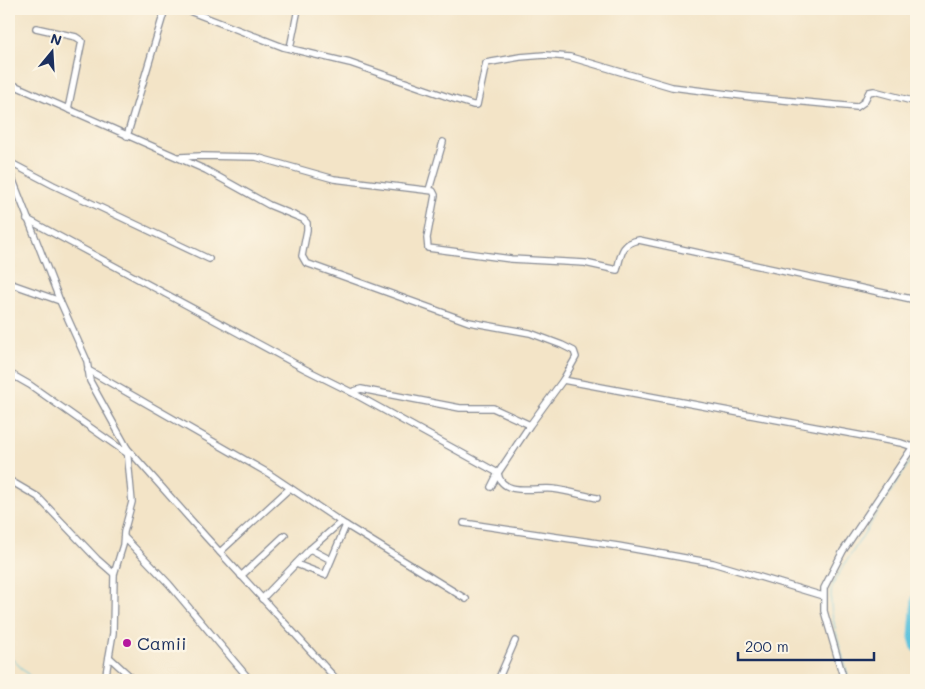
<svg xmlns="http://www.w3.org/2000/svg" width="925" height="689" font-family="Mali,sans-serif">
  <rect width="100%" height="100%" fill="#fcf5e5"/>
  <filter id="ink" filterUnits="userSpaceOnUse"><feTurbulence type="fractalNoise" baseFrequency=".02" numOctaves="2"/><feDisplacementMap in="SourceGraphic" scale="10" xChannelSelector="R" yChannelSelector="G"/><feConvolveMatrix kernelMatrix="1 2 1 2 8 2 1 2 1" color-interpolation-filters="sRGB"/></filter>
  <filter id="wash" filterUnits="userSpaceOnUse"><feTurbulence type="fractalNoise" baseFrequency=".0096" numOctaves="4" result="noise"/><feDisplacementMap in="SourceGraphic" scale="20" xChannelSelector="R" yChannelSelector="G"/><feGaussianBlur stdDeviation="1.12" result="paint"/><feColorMatrix in="noise" values="0 0 0 0 0 0 0 0 0 0 0 0 0 0 0 0 0 1.4 0 .05"/><feComposite in="paint" operator="in"/></filter>
  <g filter="url(#wash)">
    <rect width="100%" height="100%" fill="#f3e4c7"/>
    <g fill="none" stroke-linecap="round" stroke-linejoin="round">
      <g stroke="#5fc3dd" stroke-width="1">
        <polyline points="9,656 34,680"/>
        <path d="M849 680C844 659 829 616 831 595 831 587 835 580 839 573L916 452"/>
      </g>
      <polyline stroke="#5fc3dd" stroke-width="9" points="916,598 913,637 916,648"/>
    </g>
  </g>
  <g filter="url(#ink)">
    <g fill="none" stroke-linecap="round" stroke-linejoin="round">
      <defs>
        <g id="minor">
          <polyline points="184,9 283,47 350,63 454,99 473,105 477,105 486,63 520,57 545,55 570,57 672,87 751,97 857,107 864,102 869,92 874,91 916,102"/>
          <polyline points="36,28 76,37 82,41 68,109 206,170 269,205 303,219 307,223 307,230 302,256 306,263 469,322 530,333 562,345 574,351 576,357 563,380 901,443 913,447"/>
          <polyline points="290,48 298,9"/>
          <polyline points="9,83 68,109"/>
          <polyline points="127,136 165,9"/>
          <path d="M180 157 201 156 256 157 334 179 433 191 435 195 427 238 428 248 511 259 585 263 617 270C621 255 621 243 639 240L916 300"/>
          <polyline points="9,162 53,185 209,259"/>
          <polyline points="9,170 60,301 87,361 90,381 127,448 132,502 124,532 123,545 114,574 113,633 105,680"/>
          <polyline points="429,190 443,142"/>
          <polyline points="27,219 305,369 351,392"/>
          <polyline points="9,283 60,301"/>
          <polyline points="88,370 268,473 341,522 310,549 262,599"/>
          <polyline points="9,373 30,385 128,454"/>
          <polyline points="530,425 493,408 460,408 361,389 351,392 498,473 530,425 563,380"/>
          <polyline points="127,448 206,537 337,680"/>
          <polyline points="9,480 38,497 97,559 114,574"/>
          <path d="M491 487 498 473C501 497 537 487 553 489 568 491 582 495 597 498"/>
          <polyline points="341,522 466,599"/>
          <polyline points="464,523 618,546 713,563 823,596"/>
          <polyline points="124,537 169,584 250,680"/>
          <polyline points="310,549 331,560"/>
          <polyline points="220,552 290,488"/>
          <polyline points="296,564 325,575 346,525"/>
          <polyline points="241,576 285,535"/>
          <polyline points="109,657 134,680"/>
          <polyline points="498,680 515,641"/>
          <polyline points="844,680 824,611 824,588 843,551 916,442"/>
        </g>
      </defs>
      <use href="#minor" stroke="#878a92" stroke-width="8"/>
      <use href="#minor" stroke="#fff" stroke-width="5.5"/>
    </g>
  </g>
  <circle fill="#b5179e" stroke="#fcf5e5" stroke-width="2" cx="127" cy="643" r="5"/>
  <g text-anchor="middle" dominant-baseline="central" stroke-width="5" stroke-linejoin="round" paint-order="stroke">
    <g font-size="18" fill="#1b2f5e" stroke="#fcf5e5" text-anchor="start">
      <text x="137" y="643">Camii</text>
    </g>
  </g>
  <rect width="925" height="689" fill="none" stroke="#fcf5e5" stroke-width="30"/>
  <g transform="translate(52 52) rotate(18)" stroke="#fcf5e5" stroke-width="4" paint-order="stroke">
  <path d="M0-4L9 19L0 12L-9 19Z" fill="#1b2f5e"/>
  <text y="-8" font-size="14" font-weight="bold" text-anchor="middle" fill="#1b2f5e">N</text>
  </g>
  <path d="M738 652v8h136v-8" fill="none" stroke="#1b2f5e" stroke-width="2.5"/>
  <text x="745" y="652" font-size="15" fill="#1b2f5e" stroke="#fcf5e5" stroke-width="4" paint-order="stroke">200 m</text>
</svg>
